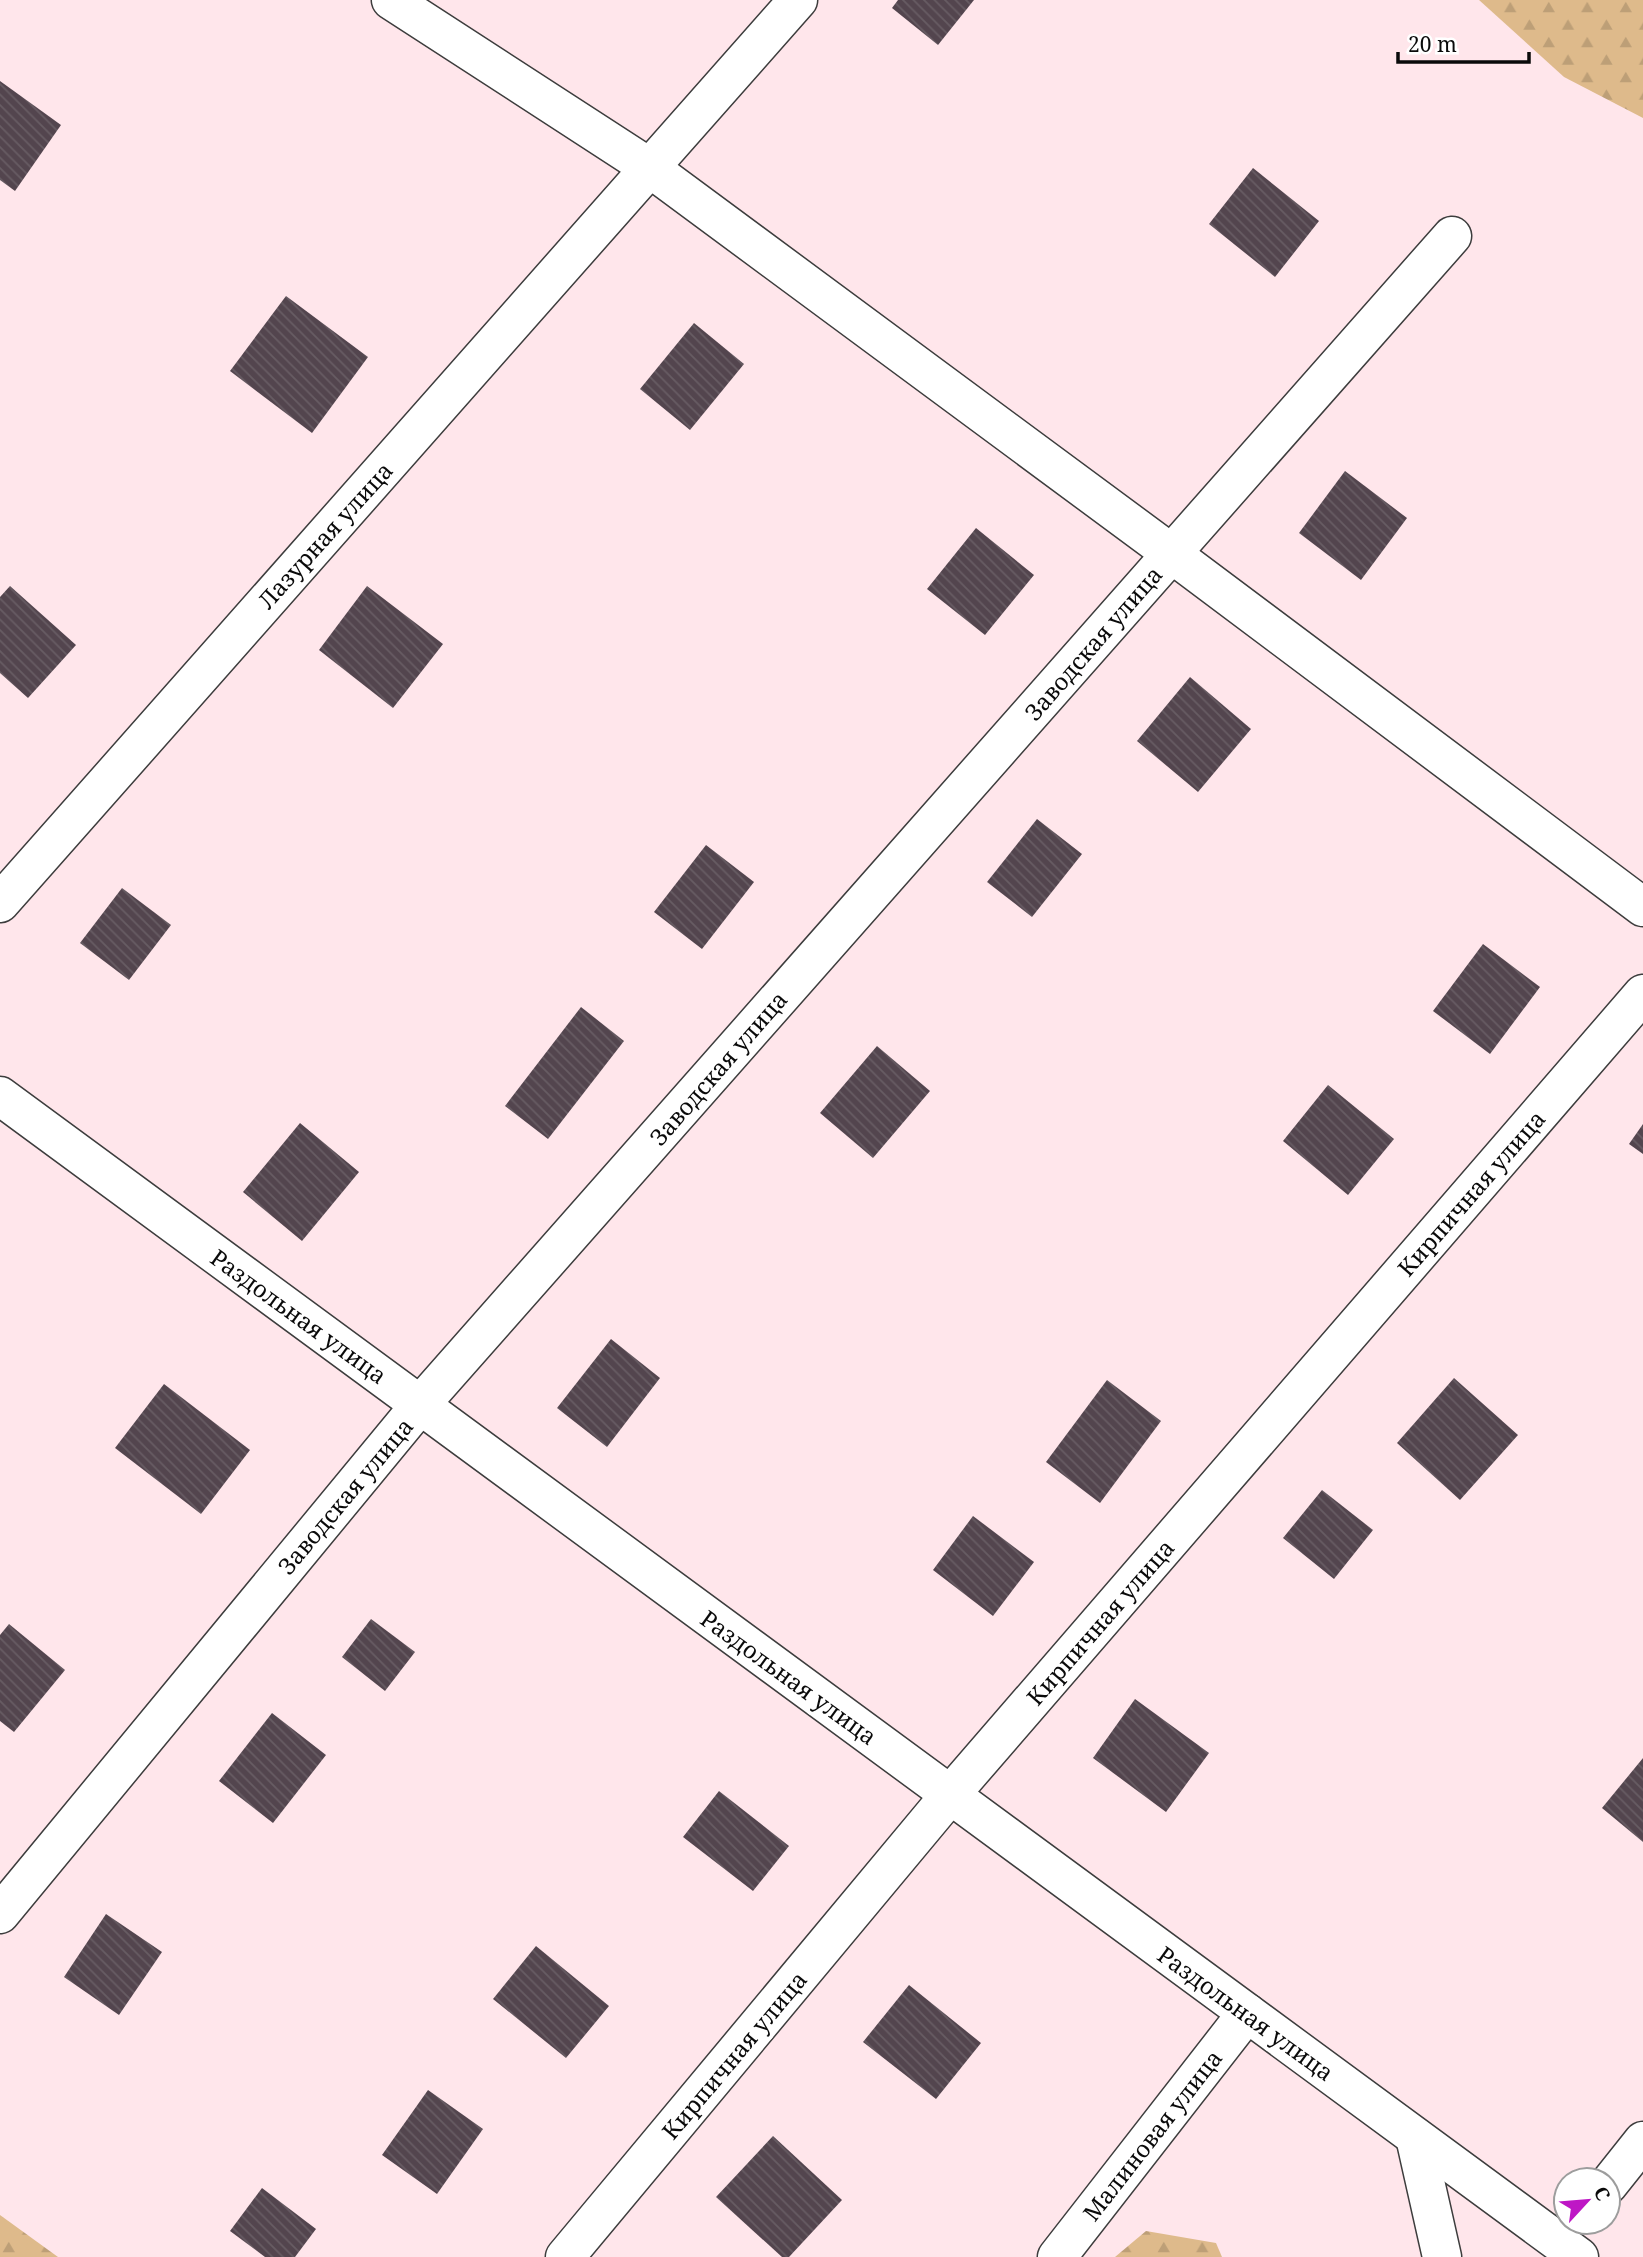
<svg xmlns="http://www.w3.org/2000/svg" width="1643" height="2257" font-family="'Noto Serif',serif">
  <defs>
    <pattern id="forest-firs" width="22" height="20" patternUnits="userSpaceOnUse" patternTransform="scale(1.75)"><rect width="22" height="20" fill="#deba8b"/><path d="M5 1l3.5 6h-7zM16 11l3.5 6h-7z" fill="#bd9f77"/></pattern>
    <pattern id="building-back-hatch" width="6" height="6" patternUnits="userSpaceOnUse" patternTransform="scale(1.75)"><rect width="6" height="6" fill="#53454e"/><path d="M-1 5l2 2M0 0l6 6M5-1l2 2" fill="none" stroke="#675c63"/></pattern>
  </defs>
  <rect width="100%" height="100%" fill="#ffe6eb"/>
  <g fill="url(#forest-firs)">
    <polygon points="1479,0 1643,0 1643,118 1564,77"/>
    <polygon points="0,2215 58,2257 0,2257"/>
    <polygon points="1146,2231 1216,2243 1222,2257 1115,2257"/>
  </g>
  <g fill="url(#building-back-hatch)">
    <polygon points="898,0 974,0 938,45 892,8"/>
    <polygon points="0,81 61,125 15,191 0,180"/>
    <polygon points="1253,168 1319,221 1275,277 1209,224"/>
    <polygon points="286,296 368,357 312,433 230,371"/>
    <polygon points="694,323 744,364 690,430 640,389"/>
    <polygon points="1345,471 1407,518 1361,580 1299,533"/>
    <polygon points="976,528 1034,575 985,635 927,589"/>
    <polygon points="10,586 76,645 28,698 0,673 0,597"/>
    <polygon points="367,586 443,644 393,708 319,650"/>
    <polygon points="1190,677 1251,729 1198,792 1137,741"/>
    <polygon points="1037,819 1082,854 1032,917 987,882"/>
    <polygon points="706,845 754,882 702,949 654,912"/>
    <polygon points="122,888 171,925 129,980 80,943"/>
    <polygon points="1483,944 1540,987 1490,1054 1433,1011"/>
    <polygon points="581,1007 624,1041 548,1139 505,1106"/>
    <polygon points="877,1046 930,1091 873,1158 820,1113"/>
    <polygon points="1328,1085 1394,1139 1348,1195 1283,1141"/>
    <polygon points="300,1123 359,1172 302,1241 243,1192"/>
    <polygon points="1643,1124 1643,1154 1629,1144"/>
    <polygon points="611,1339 660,1378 607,1447 557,1408"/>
    <polygon points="1454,1378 1518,1435 1460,1500 1397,1443"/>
    <polygon points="1107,1380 1161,1421 1100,1503 1046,1462"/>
    <polygon points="164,1384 250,1450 201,1514 115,1448"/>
    <polygon points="1322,1490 1373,1530 1334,1579 1283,1538"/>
    <polygon points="973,1516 1034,1562 993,1616 933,1570"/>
    <polygon points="371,1619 415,1652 385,1691 342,1657"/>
    <polygon points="9,1624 65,1670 14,1732 0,1721 0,1635"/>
    <polygon points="1135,1699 1209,1753 1166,1812 1093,1758"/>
    <polygon points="272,1713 326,1755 273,1823 219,1781"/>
    <polygon points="1643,1758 1643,1842 1602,1808"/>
    <polygon points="719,1791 789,1846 753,1891 683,1837"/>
    <polygon points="106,1914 162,1952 119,2015 64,1977"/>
    <polygon points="536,1946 609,2006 566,2058 493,1999"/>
    <polygon points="909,1985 981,2043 936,2099 863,2042"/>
    <polygon points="428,2090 483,2129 437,2194 382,2155"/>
    <polygon points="773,2136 842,2200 789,2257 782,2257 716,2197"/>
    <polygon points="262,2188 316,2229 295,2257 265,2257 230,2231"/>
  </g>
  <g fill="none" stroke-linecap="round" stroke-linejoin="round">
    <defs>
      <g id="minor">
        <polyline points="391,0 650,168 1172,554 1643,907"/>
        <polyline points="0,903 798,0"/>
        <polyline points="0,1096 1579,2257"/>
        <polyline points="0,1914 420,1405 1452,236"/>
        <polyline points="1415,2137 1442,2257"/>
        <polyline points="1608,2185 1643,2141"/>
        <polyline points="565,2257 950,1795 1643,994"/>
        <polyline points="1057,2257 1247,2013"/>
      </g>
    </defs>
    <use href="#minor" stroke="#3d3d3d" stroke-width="41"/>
    <use href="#minor" stroke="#fff" stroke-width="38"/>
  </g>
  <g text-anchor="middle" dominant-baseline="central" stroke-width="7" stroke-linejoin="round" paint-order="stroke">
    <g font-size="23" fill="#0a0a0a" stroke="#fff">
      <text transform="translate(325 535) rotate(-48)">Лазурная улица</text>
      <text transform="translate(1093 643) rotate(-49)">Заводская улица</text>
      <text transform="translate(718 1068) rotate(-49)">Заводская улица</text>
      <text transform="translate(1471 1193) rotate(-49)">Кирпичная улица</text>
      <text transform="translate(299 1316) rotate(36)">Раздольная улица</text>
      <text transform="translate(345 1496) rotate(-50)">Заводская улица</text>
      <text transform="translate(1100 1622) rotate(-49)">Кирпичная улица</text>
      <text transform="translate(789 1677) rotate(36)">Раздольная улица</text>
      <text transform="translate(1246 2013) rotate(36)">Раздольная улица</text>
      <text transform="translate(734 2055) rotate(-50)">Кирпичная улица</text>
      <text transform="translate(1152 2135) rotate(-52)">Малиновая улица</text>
    </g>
  </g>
  <g transform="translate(1587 2201) rotate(64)"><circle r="33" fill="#ffffff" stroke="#9d9d9d" stroke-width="2"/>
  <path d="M0-5L12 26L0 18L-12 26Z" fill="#be17c5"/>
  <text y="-10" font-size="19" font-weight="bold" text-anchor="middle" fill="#0a0a0a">С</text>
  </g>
  <path d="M1398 52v10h131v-10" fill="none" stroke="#0a0a0a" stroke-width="3.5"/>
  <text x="1408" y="52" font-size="21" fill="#0a0a0a" stroke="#ffffff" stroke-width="5" paint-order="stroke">20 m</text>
</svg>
